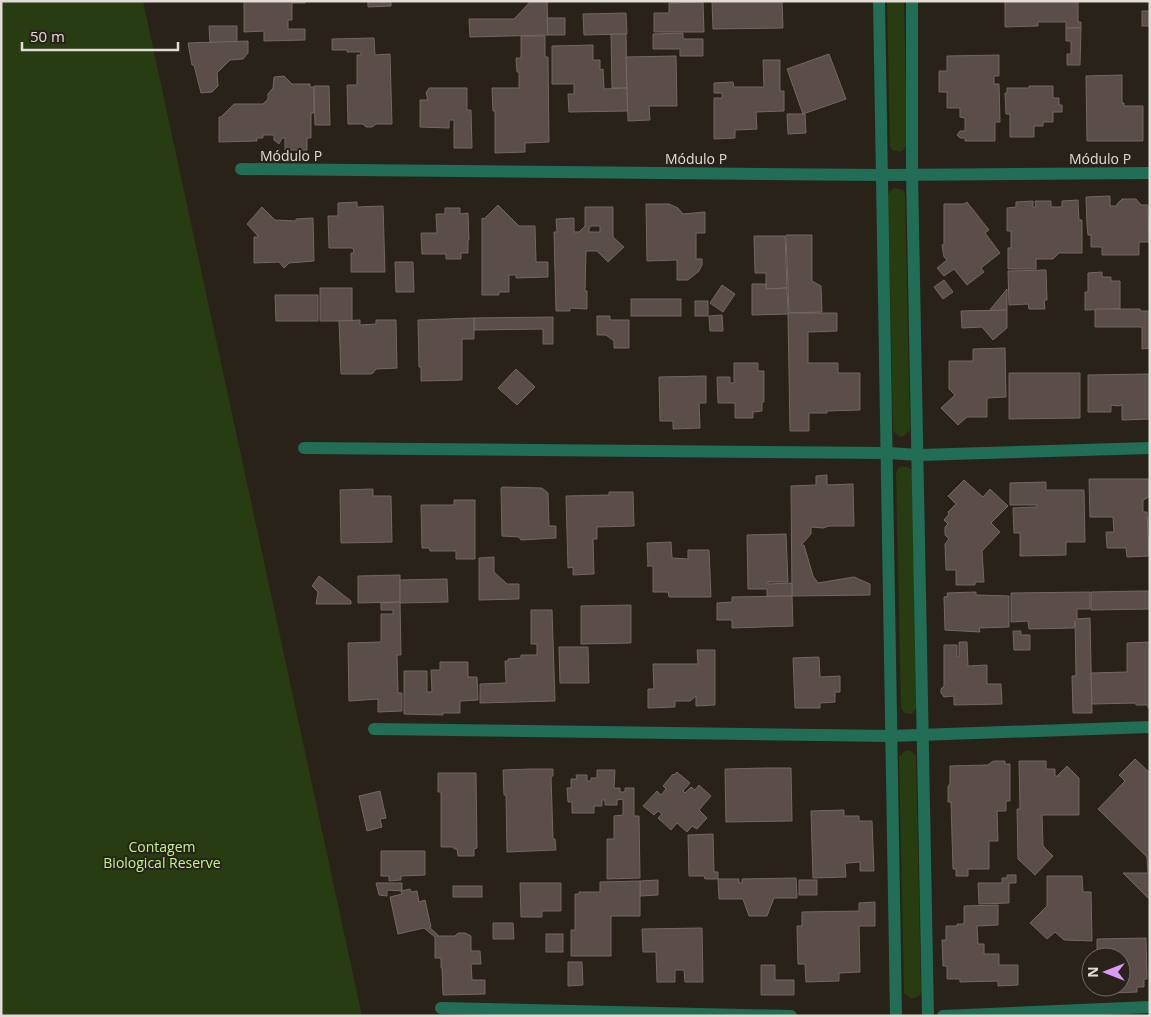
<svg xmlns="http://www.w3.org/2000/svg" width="1151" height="1017" font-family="'Open Sans',sans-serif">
  <rect width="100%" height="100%" fill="#292219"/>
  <g fill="#273c10">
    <polygon points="1,1 143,1 362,1016 1,1016"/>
    <polygon points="887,1 904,1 907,145 901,152 892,150 890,146"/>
    <polygon points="894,188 903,190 905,194 910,430 904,436 900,437 893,431 888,195 890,191"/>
    <path d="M902 466 910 468 913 471 917 707 912 714C906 714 903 713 901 708L896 473 898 468Z"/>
    <polygon points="910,750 916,756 921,992 919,996 911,999 904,993 899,757 905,751"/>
  </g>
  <g fill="#5b4d49" stroke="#756762" fill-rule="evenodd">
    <polygon points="244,1 305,1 305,3 292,3 292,20 288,20 288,29 305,29 305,40 264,41 264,31 244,32"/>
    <polygon points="368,1 391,1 391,6 368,7"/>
    <polygon points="531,1 547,1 548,35 470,37 469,19 514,19"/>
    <polygon points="712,1 782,1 783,28 713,29"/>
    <polygon points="1005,1 1078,1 1078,22 1081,22 1081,28 1066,28 1066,22 1038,22 1038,26 1005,27"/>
    <polygon points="703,2 704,32 654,32 654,13 669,13 669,3"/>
    <rect x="1142" y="11" width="8" height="15"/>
    <polygon points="626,13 627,34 584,35 583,14"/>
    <polygon points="547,18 565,18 565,35 548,35"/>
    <polygon points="209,26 237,26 237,42 210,43"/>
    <polygon points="1066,28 1081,28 1080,65 1067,65 1067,54 1071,54 1071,41 1066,41"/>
    <polygon points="683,33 683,39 703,39 703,56 680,56 680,49 653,49 653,34"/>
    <polygon points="611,34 626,34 627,88 612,88"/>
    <polygon points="521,36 545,36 545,57 548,57 549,142 525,143 525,152 495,153 495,111 493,111 492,88 519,88 519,72 517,72 516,58 521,58"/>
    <polygon points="374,38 375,55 390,54 392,124 376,124 372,127 366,127 363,124 348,124 347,85 357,85 357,55 361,55 361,52 347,52 347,50 332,50 332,39"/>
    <polygon points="248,41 248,53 243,59 230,60 217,73 218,86 212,92 201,93 194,65 192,65 188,43"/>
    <polygon points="593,45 593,60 600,60 600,70 603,69 604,89 627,88 628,111 569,112 568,94 574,94 574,84 552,84 552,46"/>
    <polygon points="829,54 846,99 803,114 787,69"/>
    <polygon points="999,55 999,76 994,76 994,84 999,84 1000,122 995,122 995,141 965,141 965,138 960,138 957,135 960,131 965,131 965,118 960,117 960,108 947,108 947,92 939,92 939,71 947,71 947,56"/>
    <polygon points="676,56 677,106 649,106 650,120 628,121 626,57"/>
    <polygon points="763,60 780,60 780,91 784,91 784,111 756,112 757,129 735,130 735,138 714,139 714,98 722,98 722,93 714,93 714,83 733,82 734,87 764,87"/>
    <polygon points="1122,75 1122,103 1124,103 1124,106 1143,106 1143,141 1087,141 1086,76"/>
    <polygon points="284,76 292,84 310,84 310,87 314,87 314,113 311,113 311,138 307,138 307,150 285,150 285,138 282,138 279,144 274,140 274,135 263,135 263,138 257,138 257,141 219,142 219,117 221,117 234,104 263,104 268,99 268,94 273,88 274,77"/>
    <polygon points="314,86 329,86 330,125 315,125"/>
    <polygon points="1029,86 1053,86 1053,98 1059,98 1059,105 1062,105 1062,112 1053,112 1053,122 1043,122 1043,126 1034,126 1034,137 1010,137 1010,114 1006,114 1005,93 1007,93 1007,88 1029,88"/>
    <polygon points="429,88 467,88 467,110 471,110 472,148 454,148 454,120 449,120 449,128 420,127 420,100 428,100 426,93"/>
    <polygon points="787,114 805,114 806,133 788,134"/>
    <polygon points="1110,196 1110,206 1117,206 1117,204 1122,199 1136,199 1141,205 1148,205 1149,242 1139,242 1139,255 1102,255 1102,247 1091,247 1091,235 1088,235 1087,225 1086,197"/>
    <polygon points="1078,200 1079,220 1082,220 1082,253 1059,253 1053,259 1036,259 1036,269 1008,269 1008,248 1011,248 1011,231 1007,231 1007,208 1016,207 1016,202 1033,201 1033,207 1036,207 1035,201 1051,201 1051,207 1062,207 1062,201"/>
    <polygon points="357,202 357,207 383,206 385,272 351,272 351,253 354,253 353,248 329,248 328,216 338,216 338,203"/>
    <polygon points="967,202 989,230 985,233 1000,253 981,268 984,272 967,285 954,269 944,276 937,268 947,260 944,257 942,245 944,244 944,204 964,204"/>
    <polygon points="646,204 669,204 678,208 683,214 705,212 705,233 696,233 696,259 702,259 702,265 699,271 688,280 677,280 677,260 647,261"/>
    <polygon points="498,205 519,226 535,226 536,262 548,262 548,277 516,278 516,275 509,275 509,292 499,292 499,295 482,295 482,218 484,219"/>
    <polygon points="262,207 275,220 296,221 296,219 313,218 314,261 289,263 284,268 279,262 254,263 254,237 258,237 258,236 247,224"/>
    <path d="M585 207H613V237L624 247 608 262 597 251H586L585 291H587V309L570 308V311H556L554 232H557L556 219 574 218V232H579L585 226ZM591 226H600V232H589V229Z"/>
    <polygon points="445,208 460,208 460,214 468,213 469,240 468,240 468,253 461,253 461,259 446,259 446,254 422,254 421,233 437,233 436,214 445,214"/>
    <polygon points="786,235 812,235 812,281 821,286 822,312 789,313"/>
    <polygon points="754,236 785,236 787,288 766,289 766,273 755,273"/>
    <polygon points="395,262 413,262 414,292 396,292"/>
    <polygon points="1046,270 1047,300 1044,300 1045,309 1029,309 1028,304 1009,305 1008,271"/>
    <polygon points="1102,272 1102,277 1111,277 1111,281 1120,281 1120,309 1085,310 1085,292 1088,292 1088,273"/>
    <polygon points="944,280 953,292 943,299 934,287"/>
    <polygon points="752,284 766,284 766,289 787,288 788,314 752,315"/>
    <polygon points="722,285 735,294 723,312 710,303"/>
    <rect x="320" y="288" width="32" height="33"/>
    <polygon points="1007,289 1007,310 989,311"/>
    <polygon points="275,295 318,295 318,321 276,321"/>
    <rect x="631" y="299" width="50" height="17"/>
    <rect x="695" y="301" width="13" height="15"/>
    <polygon points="1095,309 1140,309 1140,311 1150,311 1150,348 1142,349 1142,327 1095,327"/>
    <polygon points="1007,310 1007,328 993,340 982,327 962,328 961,311"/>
    <polygon points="788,313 837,313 837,331 808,332 808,363 838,363 838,373 860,373 860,410 827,411 827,413 809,413 809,431 790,431"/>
    <polygon points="722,315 723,331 710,331 709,316"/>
    <polygon points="597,316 610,316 610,320 629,320 629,348 614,348 614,341 606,335 597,335"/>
    <polygon points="553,317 553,344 543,344 543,329 474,330 474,318"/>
    <polygon points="474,318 474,339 462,339 462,380 421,381 421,367 419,367 418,320"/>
    <polygon points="360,320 360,325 376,324 376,320 396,320 397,368 376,369 373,373 370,374 341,374 339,321"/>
    <polygon points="1005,348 1006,397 987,398 987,417 967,417 958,425 941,408 955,395 949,389 949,361 973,361 973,349"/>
    <polygon points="734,363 758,363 758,371 764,371 764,402 762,402 762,411 753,412 753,418 735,418 735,403 718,403 717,377 730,377 730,383 734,383"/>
    <polygon points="516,369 535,387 517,405 498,388"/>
    <polygon points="1009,373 1080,373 1080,418 1009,419"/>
    <polygon points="1148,374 1150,376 1150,419 1122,420 1122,405 1118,406 1111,405 1111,412 1088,412 1088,375"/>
    <polygon points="706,376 706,403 699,403 700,428 673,429 673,421 660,421 659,377"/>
    <polygon points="827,475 827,485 853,484 854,526 829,526 823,528 811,527 811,534 801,545 804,545 813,576 818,583 854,577 870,584 870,595 792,596 791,486 816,485 816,476"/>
    <polygon points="1089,479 1149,479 1149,497 1143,500 1143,512 1147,512 1149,556 1127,557 1126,548 1107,548 1106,532 1114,532 1113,517 1090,517"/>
    <polygon points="964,480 983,497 990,489 1008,506 991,523 1000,532 982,551 984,582 975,582 975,585 956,585 956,570 946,570 945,544 949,539 945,535 945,527 948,524 944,520 949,514 948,512 956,504 948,496"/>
    <polygon points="1046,482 1046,490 1084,490 1085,542 1066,542 1066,555 1020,556 1020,533 1014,533 1013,508 1037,507 1037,505 1010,505 1010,483"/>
    <polygon points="503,487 542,488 548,493 549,526 556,526 556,538 521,540 519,537 502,536 501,488"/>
    <polygon points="373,489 373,496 391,496 392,542 341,543 340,490"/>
    <polygon points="609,492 633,492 634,526 597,527 597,539 593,539 594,574 573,575 573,567 568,568 566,496 609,495"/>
    <polygon points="454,500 475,500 475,559 456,559 456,551 430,551 429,548 422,548 421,505 454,505"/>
    <polygon points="786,534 788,582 768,582 768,584 792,583 792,596 767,596 767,589 748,589 747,535"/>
    <polygon points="671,542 672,558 688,559 688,550 709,550 711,597 669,597 668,592 653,592 653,566 647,566 648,565 647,543"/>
    <polygon points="494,557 494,572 507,584 519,584 519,599 479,600 479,558"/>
    <polygon points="400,575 400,602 358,603 358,576"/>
    <polygon points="319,576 351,601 351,604 316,604 318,592 312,586"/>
    <polygon points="447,579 448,602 400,603 400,580"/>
    <polygon points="1141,591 1150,591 1150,609 1091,610 1091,592"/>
    <polygon points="976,592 976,595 1009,596 1009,627 979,628 980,632 945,630 944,597 948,596 947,593"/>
    <polygon points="1090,592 1090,609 1077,609 1077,619 1090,618 1092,713 1073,713 1072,676 1076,676 1075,621 1074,628 1029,629 1028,621 1011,622 1011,593"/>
    <polygon points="792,596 793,626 732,628 732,620 717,620 717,603 732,602 732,597"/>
    <polygon points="400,602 401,655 397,655 398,693 402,693 402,711 378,712 378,699 349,701 348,643 381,642 381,614 393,614 393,610 381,610 381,603"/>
    <polygon points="631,605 631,643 581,644 581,606"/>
    <polygon points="531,610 552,610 555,701 480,703 480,684 506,683 505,661 508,661 508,659 521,658 521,655 537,655 537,644 531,644"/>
    <polygon points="1013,631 1021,631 1021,635 1030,635 1030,650 1014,650"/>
    <polygon points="959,642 967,642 968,666 987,665 987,684 1001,684 1002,704 954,705 954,696 944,697 941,693 941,689 944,686 944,645 957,645 957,657 959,657"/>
    <polygon points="1150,642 1150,708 1148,708 1148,705 1136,705 1136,703 1092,704 1091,673 1127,672 1127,643"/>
    <polygon points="559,647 588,647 589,683 560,683"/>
    <polygon points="697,650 715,650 715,705 696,706 696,696 690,701 675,701 675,707 648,708 648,689 654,689 653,664 698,664"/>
    <polygon points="819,657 820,677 840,676 840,692 835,692 835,702 820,703 820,708 795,708 793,658"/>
    <polygon points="440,662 468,662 468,677 477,677 478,700 460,701 460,713 443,713 443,715 404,714 404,671 427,671 427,692 432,692 431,670 440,670"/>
    <polygon points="1135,759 1150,773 1150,873 1148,873 1147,857 1098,809 1125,781 1119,775"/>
    <polygon points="993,761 1005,761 1005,764 1010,764 1010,801 1006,801 1006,811 997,811 998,841 989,841 989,869 968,869 968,876 956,876 956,869 953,869 951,802 948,802 948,787 950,783 950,766 988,765"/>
    <polygon points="1019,761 1046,761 1046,769 1055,769 1055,776 1060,776 1058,775 1067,766 1079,778 1079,815 1042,815 1043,846 1053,856 1035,875 1018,859 1017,809 1020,809"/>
    <polygon points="766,768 791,768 792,821 726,822 725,769"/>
    <polygon points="531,769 553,769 553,776 551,776 553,839 555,839 556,850 507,852 506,795 504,795 503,770"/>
    <polygon points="597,770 615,770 614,788 620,788 620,792 625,792 625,788 634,788 634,816 639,816 640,878 607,879 607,839 614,839 614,816 623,815 623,799 617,800 617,805 605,805 605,800 602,800 602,806 594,806 594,813 572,813 572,802 568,802 567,788 571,788 571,779 577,779 576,775 587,775 587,781 591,781 591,778 597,778"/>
    <polygon points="677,772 690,783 683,791 685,793 691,787 695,790 699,785 711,796 699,810 707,818 697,829 692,826 687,832 677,823 671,830 658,818 662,814 658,811 654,815 643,806 657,791 661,795 666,789 663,786 673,774 674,775"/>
    <polygon points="438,773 476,773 477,848 474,849 474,856 458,856 457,849 454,849 454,847 441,847 441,792 438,792"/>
    <polygon points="380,791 386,818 380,819 382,827 367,831 359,796"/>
    <polygon points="844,810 844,816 859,816 859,821 872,821 874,871 860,871 860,862 847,863 845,864 846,877 813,878 811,811"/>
    <polygon points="713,834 714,872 718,872 718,879 705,879 704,876 689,876 688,835"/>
    <polygon points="381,851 425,851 425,875 401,876 401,880 389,881 389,876 381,876"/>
    <polygon points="1123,873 1150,873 1150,896 1148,898"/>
    <polygon points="1007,875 1016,875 1016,883 1009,883 1009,903 979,904 978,883 1002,883 1002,878 1007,878"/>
    <polygon points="1047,876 1082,876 1083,892 1091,892 1092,941 1064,940 1055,932 1047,939 1030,923 1047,906"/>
    <polygon points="796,878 797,898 774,898 767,916 749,916 743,899 719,899 718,879 739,879 739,883 742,883 742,879"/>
    <polygon points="658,880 658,895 640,896 640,881"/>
    <rect x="799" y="880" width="18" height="15"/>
    <polygon points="640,881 640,916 611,916 611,956 571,956 571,930 575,930 575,894 579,894 579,892 600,892 600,882"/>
    <polygon points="376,883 402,883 402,891 387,890 387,896 379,895"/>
    <polygon points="520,883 561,883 561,911 542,911 542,917 521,917"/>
    <rect x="453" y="886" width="29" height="11"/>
    <polygon points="410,889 411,892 417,891 419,902 425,900 431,927 429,927 438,935 437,936 455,936 458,933 465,933 471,936 471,951 480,951 481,964 471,964 472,980 485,980 485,994 443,995 442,968 441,968 441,958 435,958 435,937 424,928 398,934 390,897 402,894 401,891"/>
    <polygon points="875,902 875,926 859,926 860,972 839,973 839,981 806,982 805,964 798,964 797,926 802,926 802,912 859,911 859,903"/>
    <polygon points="998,905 998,925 977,926 978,944 984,944 984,954 999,954 999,965 1018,965 1018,985 998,986 998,981 960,982 960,979 947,979 947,966 943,966 942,940 946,940 946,926 957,926 957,924 964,924 964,906"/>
    <polygon points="493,923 513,923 514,939 493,939"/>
    <polygon points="702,928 703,982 685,982 684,970 675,970 675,982 657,982 656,952 643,952 642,929"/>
    <rect x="546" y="934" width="17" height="18"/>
    <polygon points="1146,938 1147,979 1144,979 1144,987 1137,987 1137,992 1113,993 1113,987 1121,987 1121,957 1097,957 1097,939"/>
    <polygon points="568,962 582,962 583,985 568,986"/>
    <polygon points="761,965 775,965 775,980 794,980 794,995 761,995"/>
  </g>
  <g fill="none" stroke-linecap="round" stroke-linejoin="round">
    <g stroke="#226d55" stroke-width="12">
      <path d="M879 1C886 339 889 678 896 1016"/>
      <polyline points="912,1 912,174 928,1016"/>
      <polyline points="241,169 882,175 1150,173"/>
      <polyline points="304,448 888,453 919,455 1150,448"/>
      <polyline points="374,729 890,736 1150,727"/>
      <polyline points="441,1008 791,1016"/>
      <polyline points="943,1016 1150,1007"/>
    </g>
  </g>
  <g text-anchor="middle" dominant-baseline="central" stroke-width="4" stroke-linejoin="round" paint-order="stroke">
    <g font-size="14" fill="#e1dcd6" stroke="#292219">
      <text x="291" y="155">Módulo P</text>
      <text x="696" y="158">Módulo P</text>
      <text x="1100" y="158">Módulo P</text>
    </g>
    <g font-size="14" fill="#bdf687" stroke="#292219">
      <text x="162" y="846">Contagem<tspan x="162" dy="16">Biological Reserve</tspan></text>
    </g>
  </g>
  <rect width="1151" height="1017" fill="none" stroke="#e1dcd6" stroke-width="5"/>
  <g transform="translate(1106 972) rotate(270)"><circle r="24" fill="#292219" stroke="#736c65"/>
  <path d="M0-4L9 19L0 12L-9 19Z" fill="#da9af7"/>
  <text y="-8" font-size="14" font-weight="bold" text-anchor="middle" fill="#e1dcd6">N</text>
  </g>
  <path d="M22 42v8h156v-8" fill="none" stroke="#e1dcd6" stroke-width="2.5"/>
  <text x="30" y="42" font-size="15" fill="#e1dcd6" stroke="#292219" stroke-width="4" paint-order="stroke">50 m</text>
</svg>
